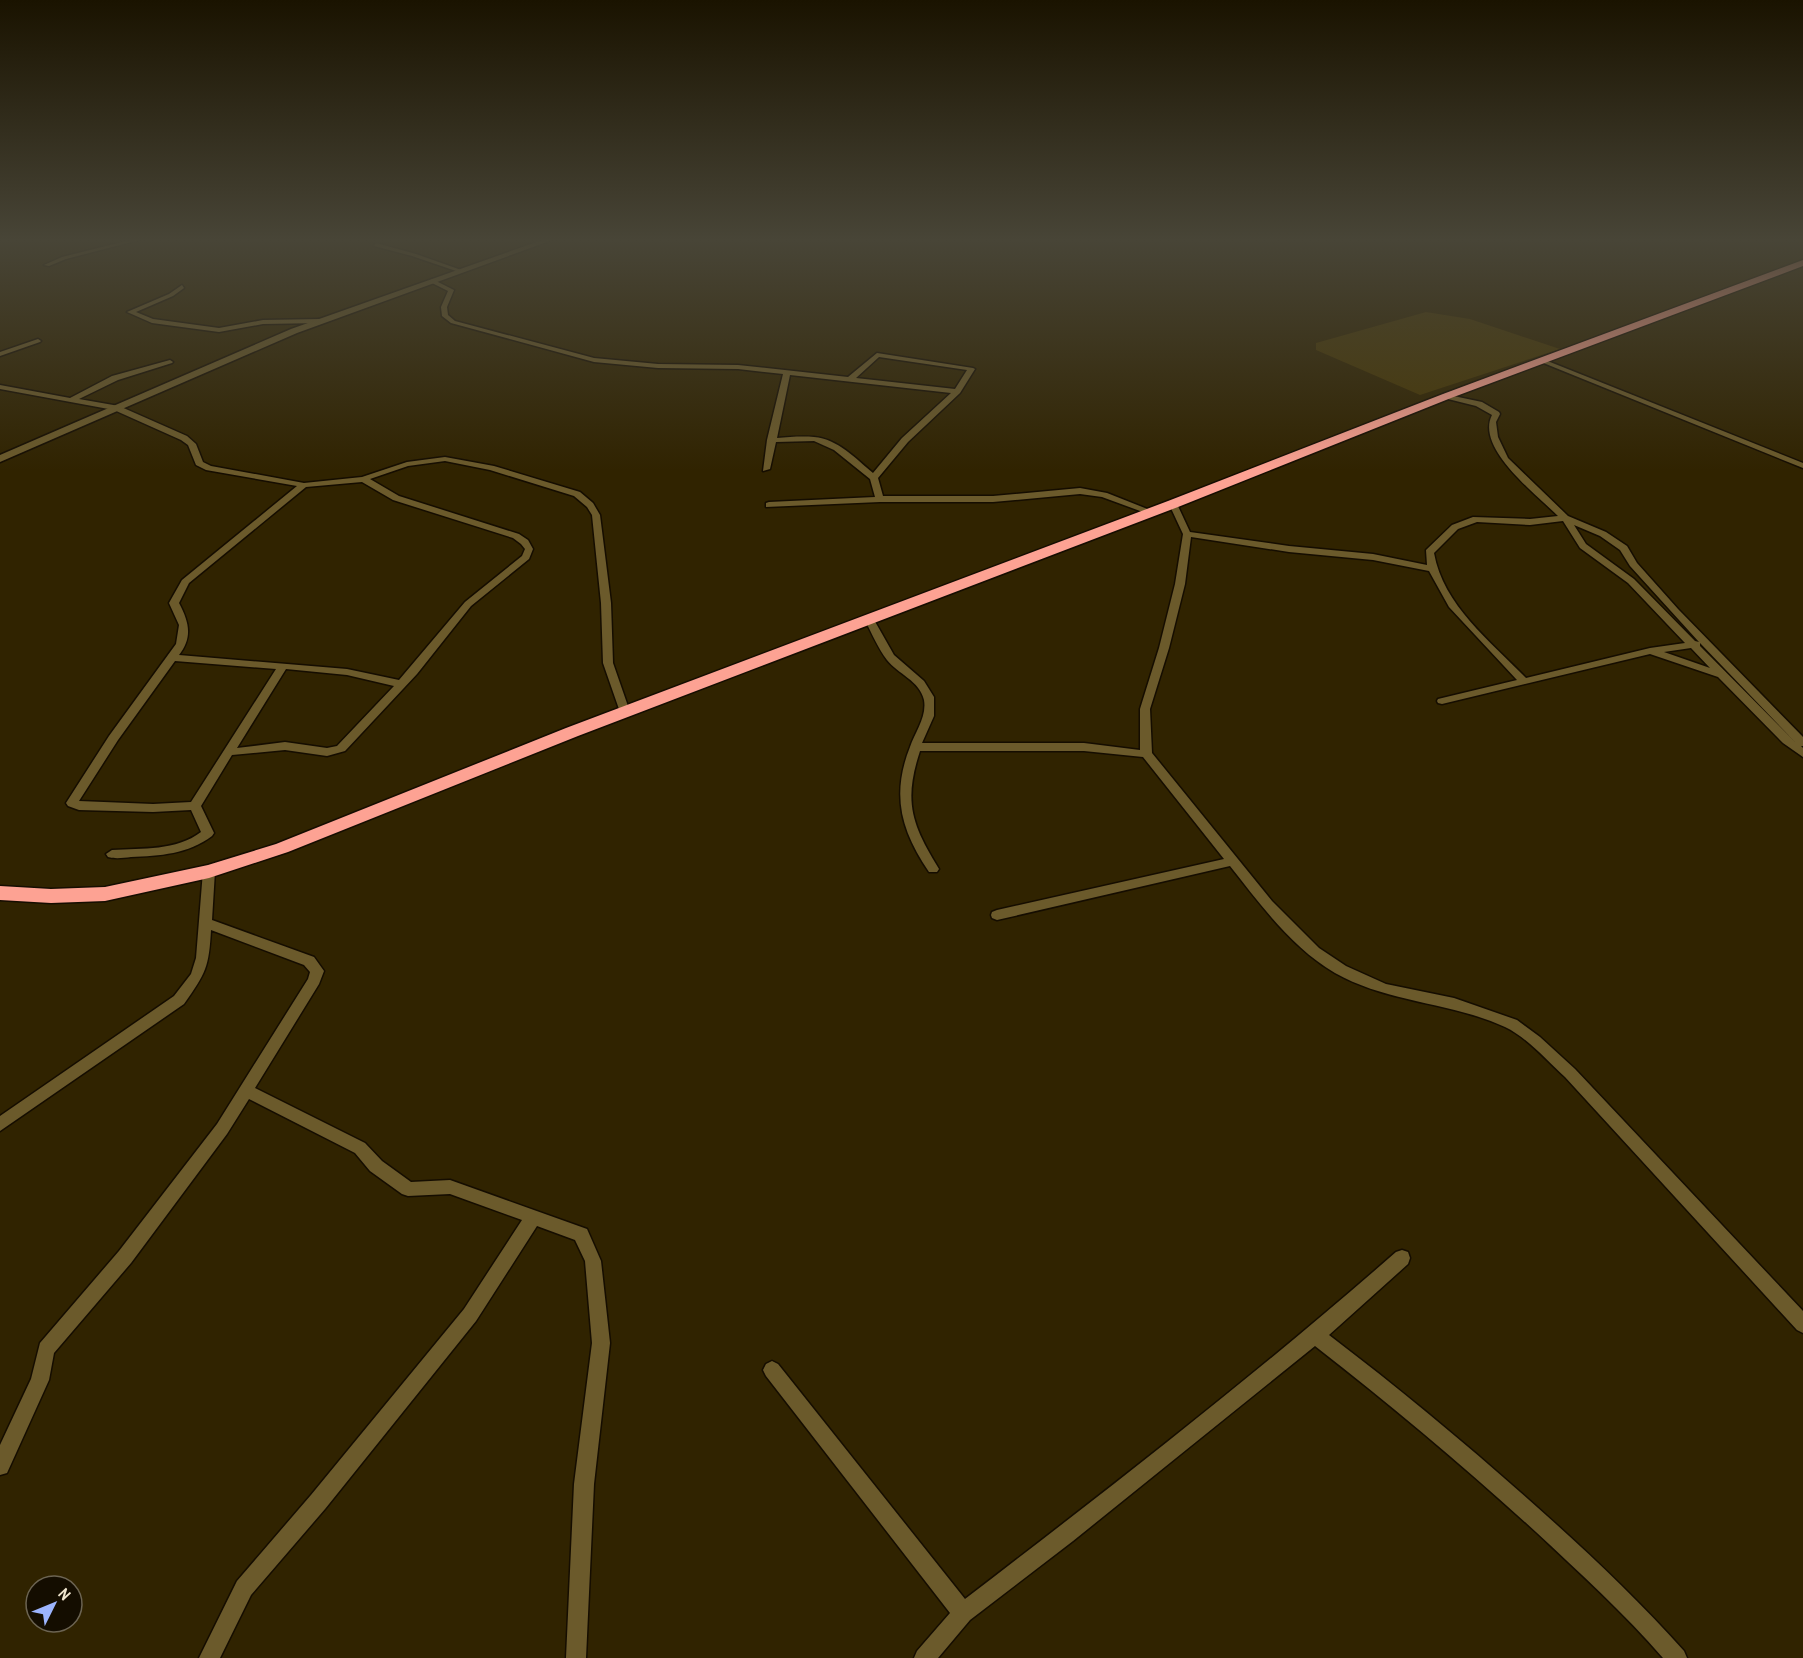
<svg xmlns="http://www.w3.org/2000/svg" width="1803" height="1658" font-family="'Archivo Narrow',sans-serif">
  <rect width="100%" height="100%" fill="#302300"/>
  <polygon fill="#473704" points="1426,312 1470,319 1560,349 1420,395 1316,350 1316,343"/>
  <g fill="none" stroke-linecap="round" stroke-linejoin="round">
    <defs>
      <g id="street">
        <polygon points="134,239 143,239 66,259 49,266 44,265 62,257"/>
        <polygon points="376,243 416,254 464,271 459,272 412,256 374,246"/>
        <path d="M432 279 454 290 447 307 448 315 455 321 594 358 658 364 738 365 848 377 877 353 973 368 975 369 960 393 908 442 878 478 883 496H993L1080 488 1107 493 1155 512 1151 515 1102 497 1080 494 993 502H880L766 507V503L769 502 875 497 870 479 834 450 814 441 776 442 770 469 763 471 767 440 783 374 738 369 658 368 594 362 451 323 442 316 441 307 448 291 430 282ZM879 357 967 370 955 389 856 378ZM790 375 951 393 902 438 873 473C856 459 838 439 814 437 802 436 789 437 777 438Z"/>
        <polygon points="182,285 184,288 173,296 136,312 153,319 219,328 263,320 321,319 324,321 321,323 263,324 219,332 152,323 127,312 169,294"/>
        <polygon points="38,339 41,341 40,342 0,356 0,352"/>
        <path d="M170 360 173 362 172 363 118 380 79 399 119 406 187 436 196 444 203 462 211 466 304 483 362 477 407 462 445 457 494 466 580 492 593 503 600 515 611 603 613 663 630 712 629 714 625 715 620 712 603 663 601 603 592 515 587 507 574 496 490 470 445 461 408 466 370 479 399 496 519 534 528 540 533 549 529 559 471 606 417 674 345 751 327 756 285 750 232 755 201 806 214 833 212 836C188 854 160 856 131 857 123 858 115 859 108 857L106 854 112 850C143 848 176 851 201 832L191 810 153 812 79 810 68 806 66 803 109 736 176 644 179 625 169 603 182 580 297 486 206 470 196 465 188 445 181 440 114 410 0 389V385L70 398 112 376ZM362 482 393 500 513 538 521 544 525 549 522 556 465 602 399 680 347 669 179 655C193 637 189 622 179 603L189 583 306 487ZM175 661 276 669 191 802 153 804 79 801 118 740ZM286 669 347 675 394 686 337 746 327 748 285 742 237 748Z"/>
        <polygon points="1541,360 1545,360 1803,463 1803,468 1541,362"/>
        <path d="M1444 394 1482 402 1499 412 1500 414 1496 422 1498 437 1508 458 1568 516 1606 532 1627 546 1637 563 1678 609 1803 737V746H1801L1803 748V757L1783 743 1718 677 1650 654 1442 704 1438 703 1437 701 1438 699 1517 680 1449 607 1429 571 1373 560 1289 552 1191 537 1185 584 1169 648 1150 709 1152 753 1272 901 1319 948 1346 966 1386 984 1454 998 1517 1020 1540 1037 1575 1069 1803 1311V1333L1797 1330 1565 1077C1547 1061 1528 1038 1505 1027 1451 1002 1388 1003 1335 973 1292 948 1260 904 1230 866L997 920 992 918 991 915 992 912 997 910 1224 859 1143 757 1084 751H920C903 802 912 825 939 869L937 872H929C901 831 891 795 910 747 915 732 927 717 924 700 920 681 898 674 887 660 878 648 872 634 865 620L867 618H873L894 655 924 681 934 697V716L922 743H1084L1140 750V709L1159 648 1175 584 1183 534 1169 504 1170 502 1177 504 1190 532 1289 546 1373 554 1427 565 1426 550 1452 525 1473 517 1530 519 1558 516C1537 495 1475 448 1492 415L1476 406 1444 398ZM1563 521 1580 548 1628 583 1685 643 1650 648 1526 678C1491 642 1443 605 1434 553L1458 529 1477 522 1530 525ZM1574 525 1600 536 1620 550 1630 566 1699 642 1695 641 1634 579 1586 544ZM1700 643 1796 743 1700 646ZM1691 648 1710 668 1664 652Z"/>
        <path d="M209 867 215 871 212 920 314 957 324 971 319 984 255 1088 365 1143 382 1161 411 1182 450 1180 587 1229 601 1261 610 1343 594 1484 586 1658H566L574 1484 592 1343 585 1261 575 1240 537 1226 476 1321 325 1509 251 1595 220 1658H199L237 1581 311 1495 464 1309 522 1220 450 1194 408 1196 402 1194 370 1171 355 1153 249 1099 227 1134 131 1263 54 1353 49 1380 7 1473 0 1475V1445L31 1379 40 1343 119 1251 217 1124 308 979 310 972 304 965 211 930C209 967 206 973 184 1004L0 1131V1116L174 996 191 974 196 958 203 871Z"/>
        <path d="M1402 1250 1408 1252 1410 1258 1408 1264 1329 1335C1404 1392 1477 1453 1547 1516 1595 1559 1641 1603 1684 1651L1687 1658H1663C1624 1613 1580 1573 1536 1532 1465 1467 1391 1405 1315 1346L1073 1541 970 1620 938 1658H914L917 1651 950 1613 766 1376 763 1370 766 1364 772 1361 778 1364 965 1599C1111 1487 1257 1374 1396 1252Z"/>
      </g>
      <polygon id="secondary" points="545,239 555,239 297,333 0,462 0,455 291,329"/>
      <polygon id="highway" points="1803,260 1803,266 1451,398 1178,507 578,736 288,852 209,878 105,901 51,903 0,900 0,886 51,889 105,887 208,865 276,844 566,728 1168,501 1443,394"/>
    </defs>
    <use href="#street" stroke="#150d00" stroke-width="3"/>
    <use href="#secondary" stroke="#150d00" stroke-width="3"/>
    <use href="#highway" stroke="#150d00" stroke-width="3"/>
    <use href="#street" fill="#6b5a2b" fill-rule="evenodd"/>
    <use href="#secondary" fill="#6b5a2b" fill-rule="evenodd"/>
    <use href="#highway" fill="#fda293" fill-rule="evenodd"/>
  </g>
  <linearGradient id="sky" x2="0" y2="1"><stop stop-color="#1a1300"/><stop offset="0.51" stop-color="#484537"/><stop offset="1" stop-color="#484537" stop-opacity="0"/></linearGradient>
  <rect width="1803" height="471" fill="url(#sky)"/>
  <g transform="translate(54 1604) rotate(47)"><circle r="28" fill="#140d00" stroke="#6c6452" stroke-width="1.5"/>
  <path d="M0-4.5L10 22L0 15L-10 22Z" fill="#9cb4fd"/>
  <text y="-9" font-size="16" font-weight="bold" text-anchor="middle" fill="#f0e6ce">N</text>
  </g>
</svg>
